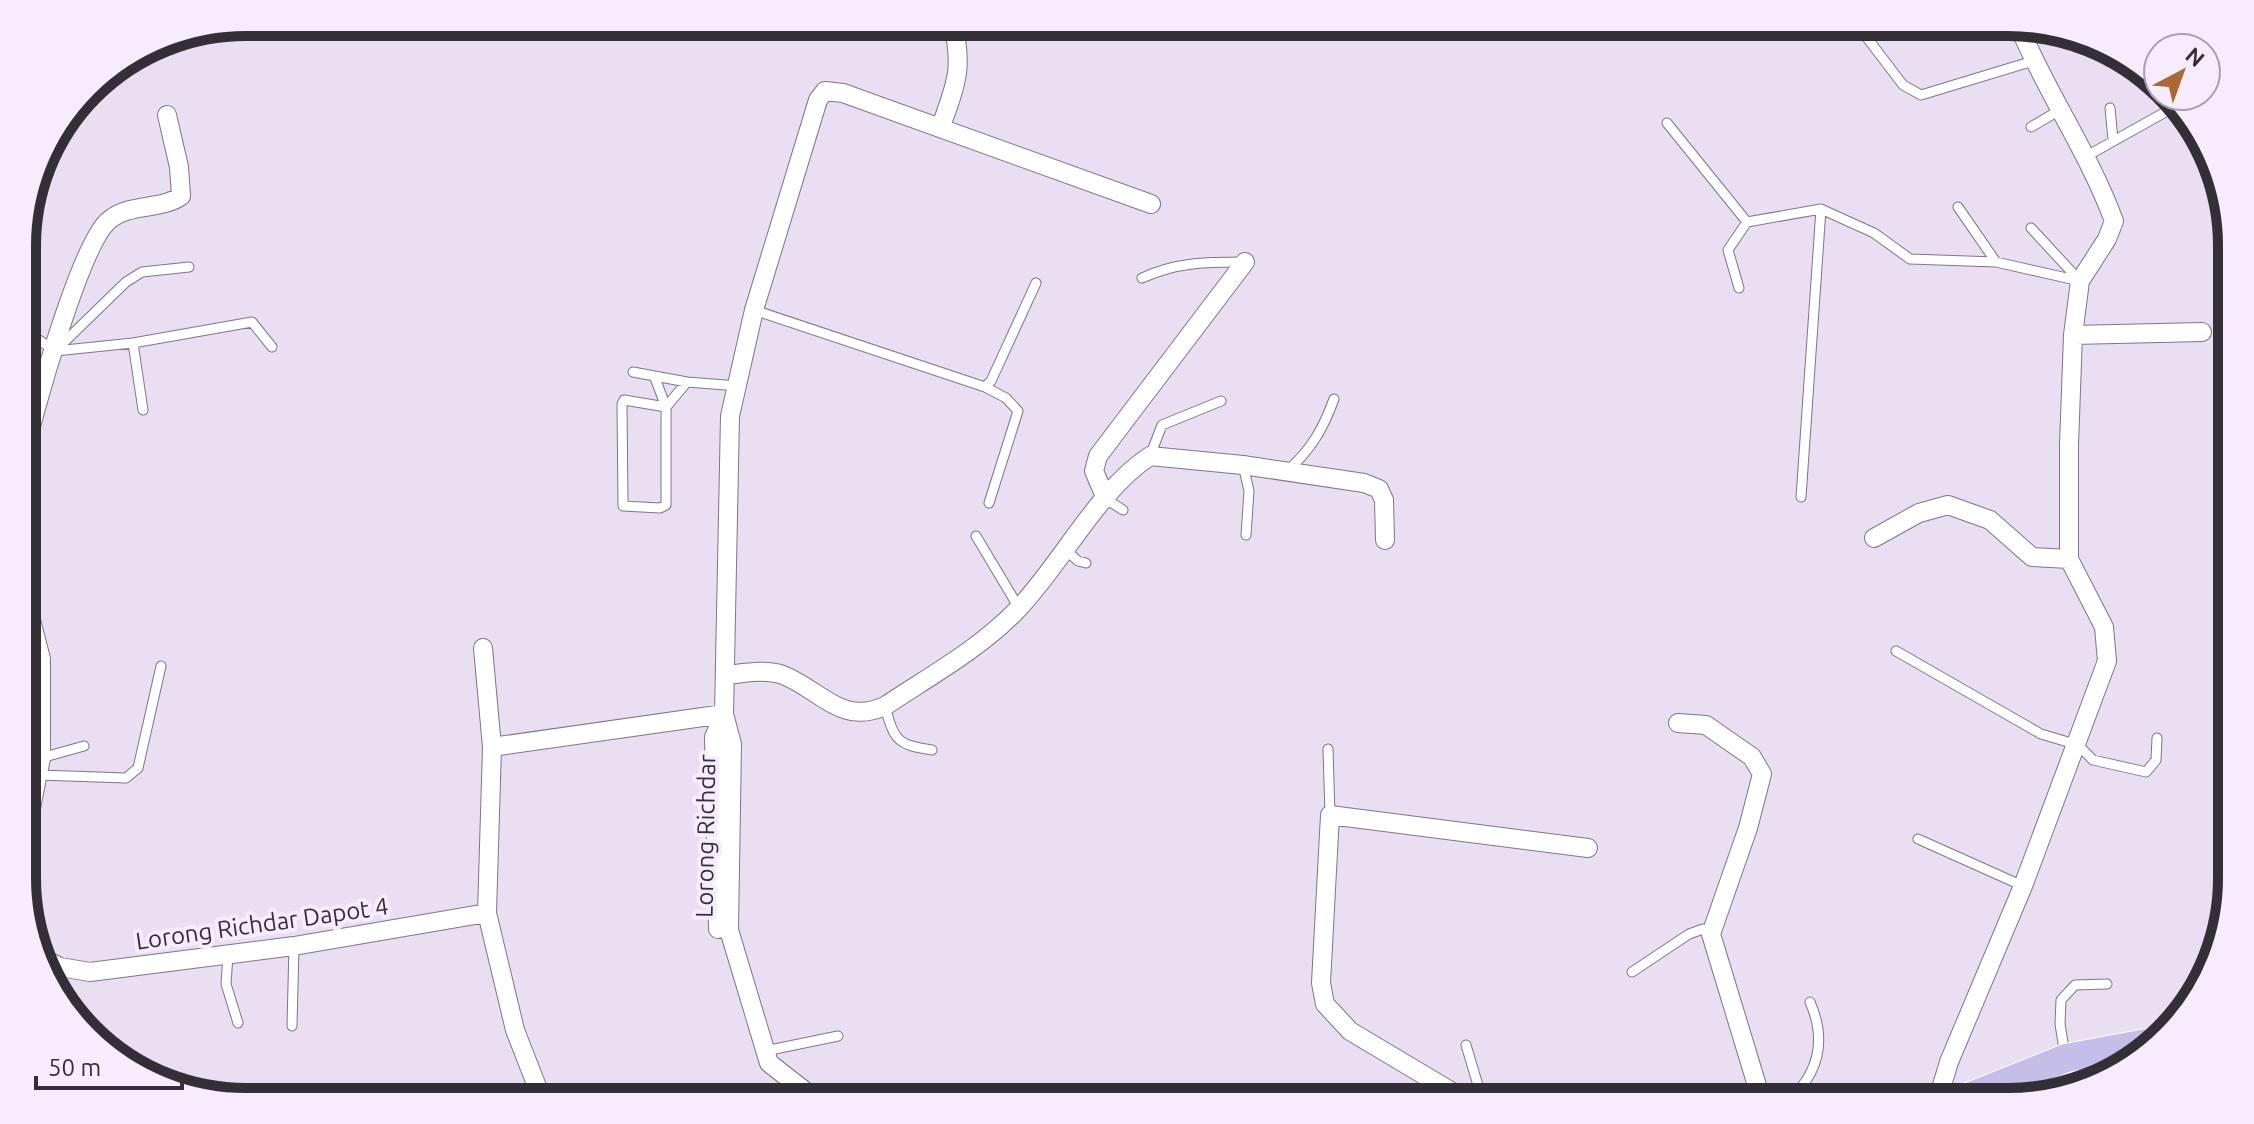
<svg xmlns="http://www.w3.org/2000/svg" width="2254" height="1124" font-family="Ubuntu,sans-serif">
<rect width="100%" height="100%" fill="#eadef2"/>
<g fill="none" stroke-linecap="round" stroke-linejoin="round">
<defs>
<path id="service" d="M1855 22 1903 85 1921 95 2033 61
M2110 108 2113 140
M1667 123 1747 222 1821 209 1874 233 1910 259 1996 262 2080 281 2031 228
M2031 127 2060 110
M2085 157 2176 106
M1958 207 1996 262
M1142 278C1177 262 1207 262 1245 262
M1739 288 1728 250 1747 222
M754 310 985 387 991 381 1036 283
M23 329 55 351 133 343 252 322 272 347
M133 343 143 410
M58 348 126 282 142 272 189 267
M633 372 687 382 738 386
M655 378 666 407
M985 387 1006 398 1018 411 989 503
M666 407 624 400 622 404 623 506 660 508 666 505V407L687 382
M1150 456 1162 425 1221 401
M1243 465 1249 491 1246 535
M1287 471C1311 450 1323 429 1334 399
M1801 497 1821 209
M1106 499 1123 510
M976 536 1019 608
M1067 551 1078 561 1086 563
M1896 651 2041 734 2078 745 2093 760 2146 772 2156 760 2157 738
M885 706C894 740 897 745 932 750
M1328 749 1330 815
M41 758 84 746
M39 775 126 778 138 768 161 666
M1918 839 2023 886
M228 955 226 984 238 1023
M1632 972 1689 934 1703 929
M292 1026 294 946
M1466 1045 1483 1102
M765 1051 838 1036
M2065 1055 2060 1024 2061 1000 2075 985 2107 984
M1787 1102C1819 1074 1827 1041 1810 1002"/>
<path id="minor" d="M941 126C956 85 964 66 952 22
M2073 335 2202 332
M23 460C32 416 79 250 107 222 128 202 160 211 181 196L179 167 167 115
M1106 499 1094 471 1098 456 1245 262
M1874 538 1919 513 1948 505 1990 520 2032 557 2069 559
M23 589 41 659V758L24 843
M483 648 492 747 487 913 515 1030 543 1102
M727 675C745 673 765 669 783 675 821 690 841 726 885 706 930 676 981 648 1018 609 1062 563 1097 491 1150 456L1243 465 1364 483 1379 489 1384 500 1385 540
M1678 723 1706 725 1752 757 1762 774 1748 828 1711 934 1762 1102
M492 747 724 714
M718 929 714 737 724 714
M46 960 60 967 90 972 294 946 487 913
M819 1102 769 1063 729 930 732 744 724 714 730 416 754 310 818 100 825 91 843 93 1151 204
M1469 1102 1350 1031 1325 1004 1321 983 1330 815 1588 848
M1937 1102 1949 1062 2023 886 2107 661 2104 627 2069 559V445L2073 335 2080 281 2107 239 2114 221C2089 153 2046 92 2018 24"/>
<path id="primary" d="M1956 1102 2066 1058 2152 1042"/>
</defs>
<use href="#service" stroke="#807587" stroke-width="11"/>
<use href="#minor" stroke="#807587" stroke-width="20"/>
<use href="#primary" stroke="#fff" stroke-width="30"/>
<use href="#service" stroke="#fff" stroke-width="9"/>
<use href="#minor" stroke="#fff" stroke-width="18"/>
<use href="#primary" stroke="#c5bee8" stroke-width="28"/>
</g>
<g text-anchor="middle" stroke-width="8" stroke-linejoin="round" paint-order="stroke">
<g font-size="24" fill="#342f37" stroke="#f6ecfd">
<text transform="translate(706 836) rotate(-89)" y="8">Lorong Richdar</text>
<text transform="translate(262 924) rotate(-8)" y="8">Lorong Richdar Dapot 4</text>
</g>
</g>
<path d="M0 0H2254V1124H0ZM246 36H2008A210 210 0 0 1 2218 246V878A210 210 0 0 1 2008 1088H246A210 210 0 0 1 36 878V246A210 210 0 0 1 246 36Z" fill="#f6ecfd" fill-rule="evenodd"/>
<path fill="none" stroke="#342f37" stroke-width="10" d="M246 36H2008A210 210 0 0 1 2218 246V878A210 210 0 0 1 2008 1088H246A210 210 0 0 1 36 878V246A210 210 0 0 1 246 36Z"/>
<g transform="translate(2182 72) rotate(41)"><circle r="38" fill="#f6ecfd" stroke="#a8a0ae" stroke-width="2"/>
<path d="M0-6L14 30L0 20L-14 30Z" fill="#aa6835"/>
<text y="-12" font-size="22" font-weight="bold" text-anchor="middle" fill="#342f37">N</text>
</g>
<path d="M36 1076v12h146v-12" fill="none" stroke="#342f37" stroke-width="4"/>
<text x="48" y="1076" font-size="24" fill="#342f37" stroke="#f6ecfd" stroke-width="6" paint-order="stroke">50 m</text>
</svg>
